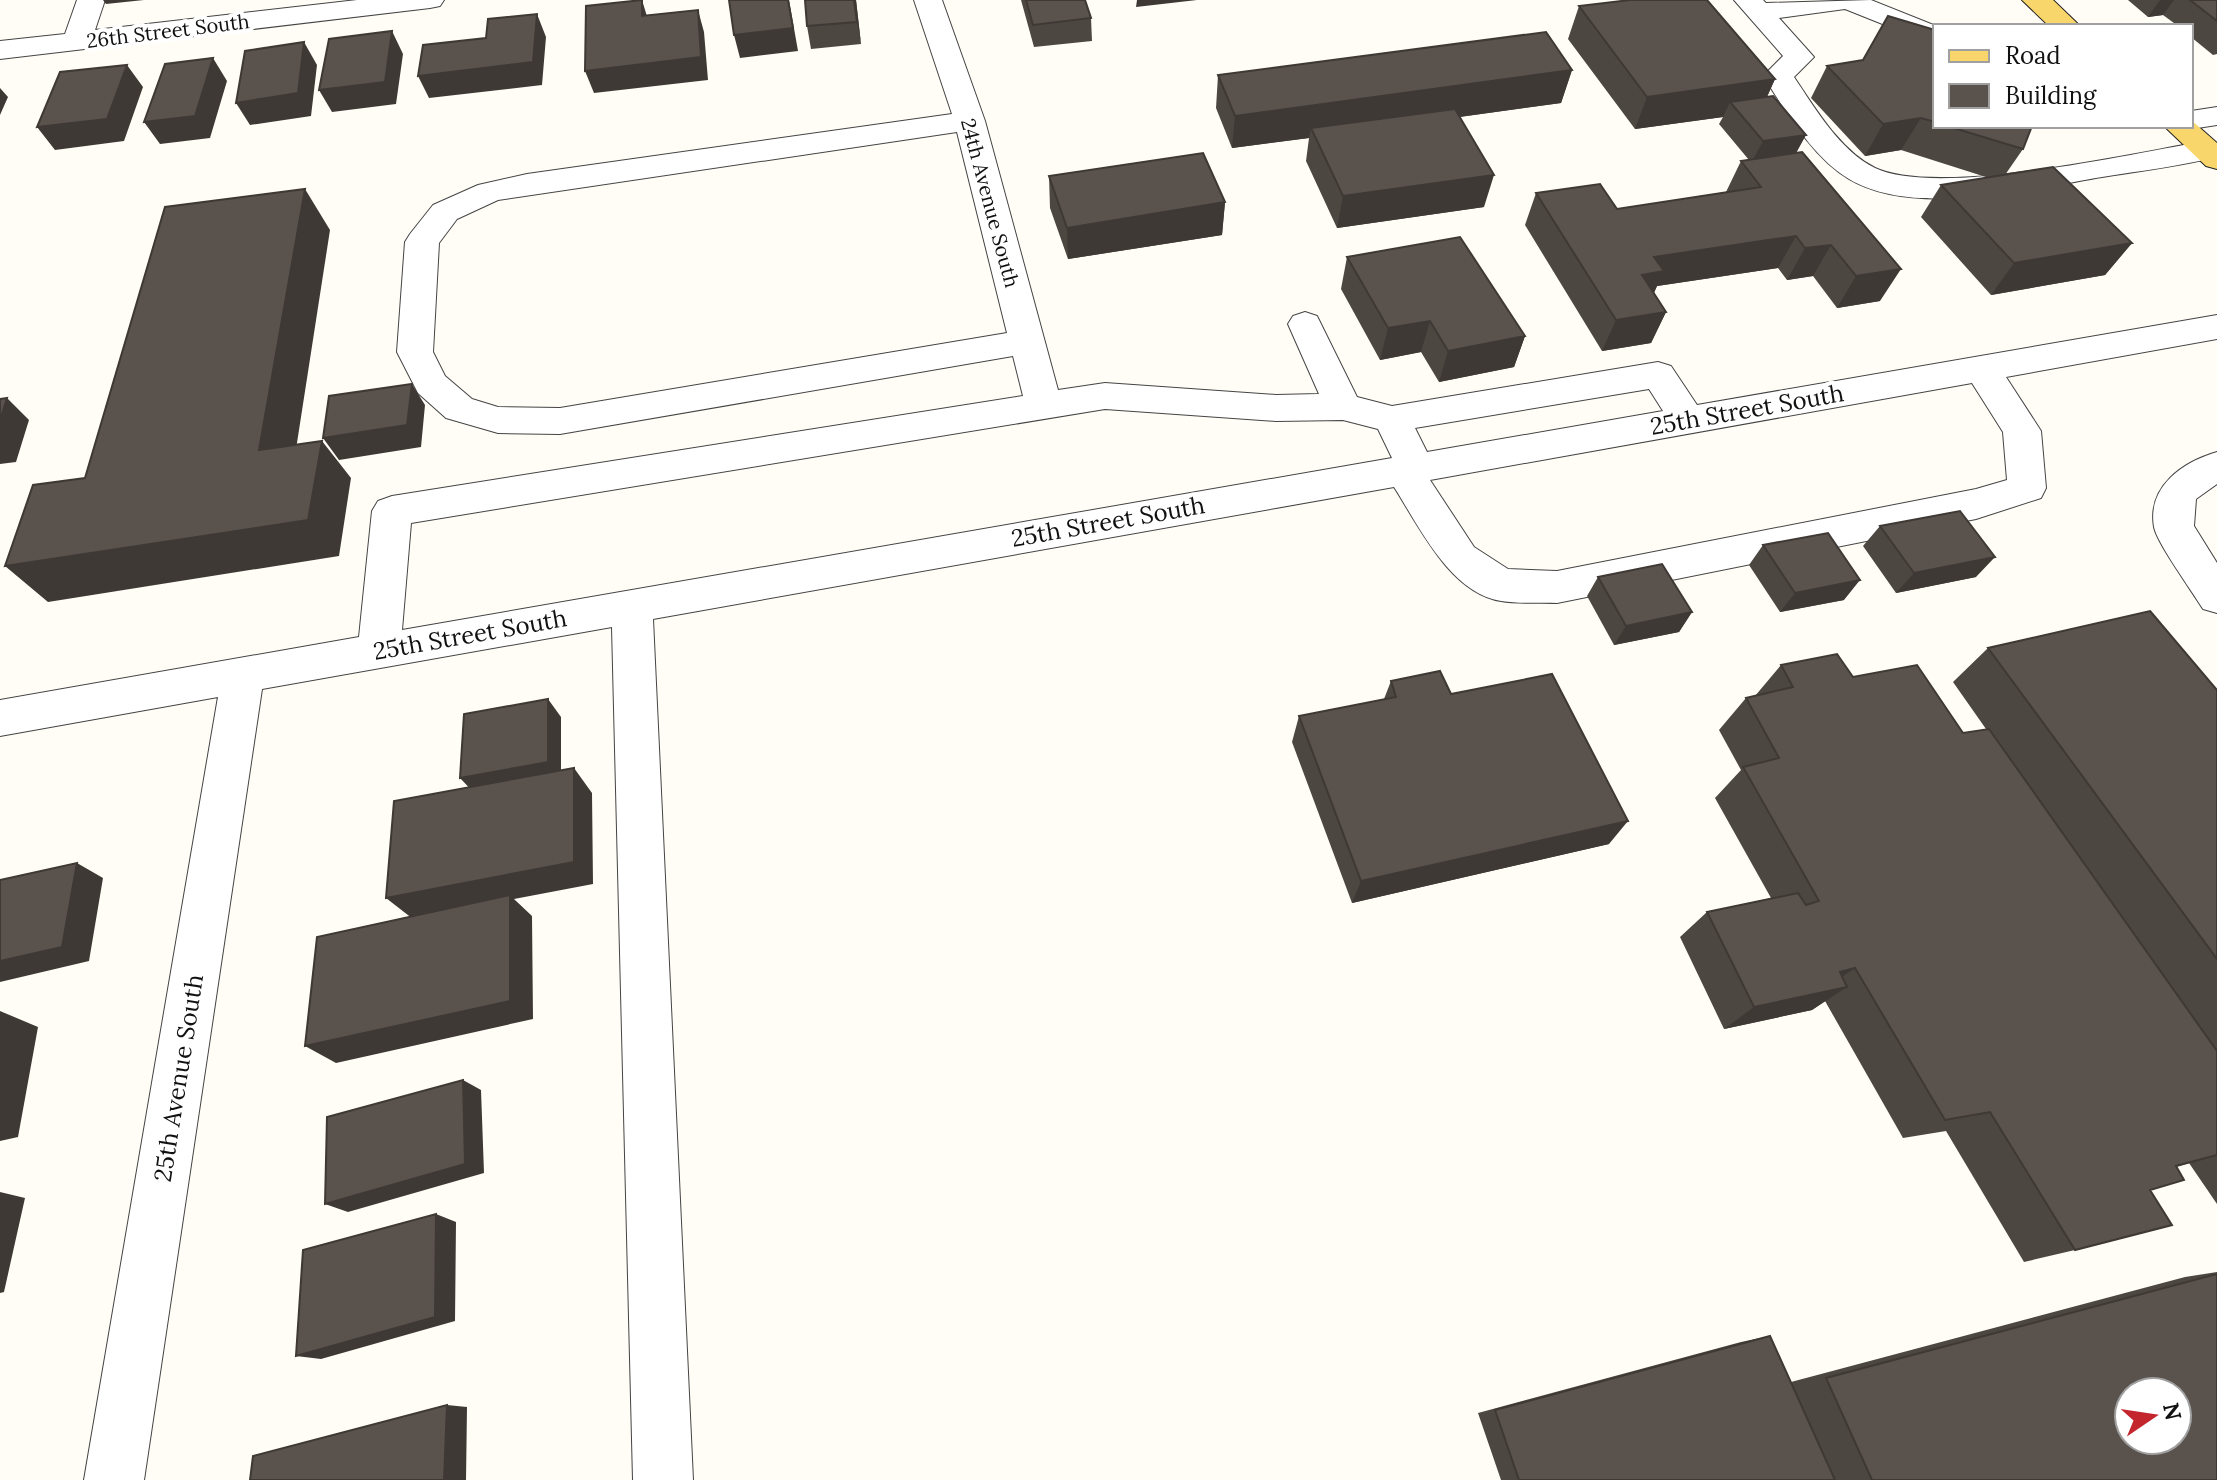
<svg xmlns="http://www.w3.org/2000/svg" width="2217" height="1480" font-family="Lora,serif">
<rect width="100%" height="100%" fill="#fffdf5"/>
<g fill="none" stroke-linecap="round" stroke-linejoin="round">
<defs>
<path id="minor" d="M77 0H105L95 30 357 0H444L440 6 430 8 0 59V41L65 34Z
M914 0H942L985 121 1058 390 1105 383 1276 395 1319 394 1288 324 1293 316 1305 312 1317 316 1357 397 1392 406 1658 362 1671 366 1697 405 2217 315V339L2006 377 2041 431 2046 488 2041 498 1976 519 1557 603C1539 602 1519 604 1501 601 1450 593 1419 526 1394 487L653 619 693 1480H633L612 627 262 689 144 1480H84L218 697 0 736V700L359 637 372 511 378 501 392 496 1023 396 1013 356 560 434 498 433 446 418 418 393 397 352 405 242 410 234 433 205 478 185 527 174 952 114ZM957 132 1007 333 560 408 498 407 472 399 445 376 433 352 439 243 457 219 498 200ZM1972 383 2003 432 2007 480 1976 489 1557 571 1508 569 1474 547 1430 480ZM1649 389 1663 411 1427 452 1415 428ZM1105 409 1276 421 1343 420 1378 429 1392 458 402 630 411 523Z
M1734 0H1763L1766 3 1871 0 1936 26 1935 45 1845 9 1779 18 1814 57 1794 77C1815 108 1840 151 1875 168 1939 198 2133 153 2207 141L2217 143V157C2180 166 2140 171 2102 177 2032 189 1914 218 1849 179 1812 157 1786 111 1763 76L1783 56Z
M2217 107V125L2191 129 2180 126H2191V111Z
M2217 452V484L2196 499 2194 526 2217 563V613L2203 609C2192 591 2157 543 2154 527 2147 486 2183 462 2217 452Z"/>
<path id="major" d="M2022 0H2053L2080 26H2049Z
M2191 120 2217 143V169L2206 166 2164 126H2191Z"/>
</defs>
<use href="#minor" stroke="#444" stroke-width="2"/>
<use href="#major" stroke="#222" stroke-width="2"/>
<use href="#minor" fill="#fff" fill-rule="evenodd"/>
<use href="#major" fill="#f9d66b" fill-rule="evenodd"/>
</g>
<path fill="#4d4742" d="M856 0 861 44 811 49 807 26Z
M1021 0H1085L1091 18 1092 41 1034 47Z
M2128 0H2217V54L2213 55 2191 37V26H2178L2163 15 2148 17Z
M1579 6 1775 79 1767 97 1796 153 1880 301 1837 308 1813 276 1787 280 1778 268 1657 286 1654 293 1666 312 1651 343 1602 351 1525 225 1536 193 1617 209 1726 192 1741 161 1749 160 1719 124 1723 117 1635 129 1568 39Z
M1935 30V126H2032L2023 149 2005 175 2132 243 2105 275 1991 295 1921 217 1941 185 1989 178 1901 150 1865 156 1811 98 1827 66 1863 60Z
M1572 70 1561 103 1459 117 1484 207 1337 228 1306 161 1309 138 1232 148 1216 108 1218 75Z
M1049 176 1225 202 1222 235 1068 259 1050 208Z
M1347 257 1525 336 1514 367 1439 382 1421 352 1380 360 1341 289Z
M1880 526 1976 577 1896 593 1863 546Z
M1763 545 1844 600 1780 612 1749 565Z
M1598 577 1692 612 1679 632 1614 645 1587 596Z
M1988 648 2217 690V1204L2189 1163 2176 1167 2150 1190 2075 1250 2024 1262 1946 1131 1903 1138 1825 1001 1812 1010 1724 1029 1680 937 1707 912 1771 898 1715 798 1741 770 1719 730 1746 698 1755 696 1781 665 1853 677 1963 733 1986 729 1953 682Z
M1391 681 1451 694 1609 844 1352 903 1292 742 1299 716 1384 699Z
M2217 1272V1480H1501L1478 1413 1741 1342 1770 1336 1791 1382 2185 1277Z"/>
<path fill="#3f3936" d="M103 0H144L106 4Z
M642 0 649 23 642 16Z
M789 0 798 51 740 58 734 35Z
M854 0H856L861 44 857 22Z
M1137 0H1197L1136 7Z
M2160 0H2174L2163 15 2148 17Z
M698 10 704 32 708 80 594 93 585 71Z
M537 14 546 37 542 85 429 98 418 76Z
M392 31 403 54 396 104 332 112 319 90Z
M304 42 317 65 311 116 250 125 236 103Z
M213 58 227 81 210 138 160 144 144 122Z
M127 65 143 87 124 141 55 150 37 127Z
M1572 70 1561 103 1315 137 1311 128 1309 138 1232 148 1235 116Z
M1775 79 1760 112 1730 102 1723 117 1635 129 1647 97Z
M0 88 8 97 0 115Z
M1921 118 1901 150 1865 156 1883 124Z
M1806 135 1794 157 1751 163 1763 141Z
M1494 175 1484 207 1337 228 1343 196Z
M305 189 330 230 290 488 259 450Z
M1225 202 1222 235 1068 259 1067 228Z
M1796 236 1778 268 1657 286 1649 303 1642 275 1654 257Z
M2132 243 2105 275 1991 295 2014 263Z
M1831 245 1813 276 1787 280 1805 248Z
M1901 269 1880 301 1837 308 1856 276Z
M1666 312 1651 343 1602 351 1616 320Z
M1430 321 1421 352 1380 360 1388 328Z
M1525 336 1514 367 1439 382 1448 351Z
M412 384 425 405 421 447 339 460 323 438Z
M7 398 29 420 16 462 0 464V421Z
M322 441 351 478 339 556 48 602 5 566Z
M1995 557 1976 577 1896 593 1914 573Z
M1860 580 1844 600 1780 612 1795 593Z
M1692 612 1679 632 1614 645 1626 626Z
M548 699 561 717V779L476 795 460 778Z
M574 768 592 793 593 884 514 899 532 916 533 1019 336 1063 305 1046 413 919 386 898Z
M1628 821 1609 844 1352 903 1361 881Z
M77 863 103 878 89 961 0 982V961Z
M1855 968 1820 992 1840 972Z
M1847 987 1812 1010 1724 1029 1754 1007Z
M0 1011 38 1027 18 1137 0 1141Z
M463 1080 481 1090 484 1173 348 1212 325 1204Z
M0 1192 25 1198 4 1292 0 1293Z
M436 1214 456 1222 455 1321 321 1359 296 1356Z
M447 1405 467 1407 466 1480H444Z"/>
<path fill="#5a524d" stroke="#3f3936" stroke-width="2" fill-rule="evenodd" d="M642 0V16L698 10 701 57 585 71 586 6Z
M729 0H788L793 28 734 35Z
M805 0H854L857 22 807 26Z
M1026 0H1085L1091 18 1033 25Z
M1630 0H1707L1775 79 1647 97 1579 6Z
M2190 0H2217V21Z
M537 14 533 62 418 76 423 45 486 38 488 19Z
M1888 16 1935 30V122L1921 118 1883 124 1827 66 1863 60Z
M392 31 385 82 319 90 329 39Z
M1546 32 1572 70 1235 116 1218 75Z
M304 42 298 93 236 103 245 51Z
M213 58 195 116 144 122 165 64Z
M127 65 107 119 37 127 60 72Z
M1773 96 1806 135 1763 141 1730 102Z
M1455 109 1494 175 1343 196 1311 128Z
M1947 126H2032L2023 149Z
M1802 152 1901 269 1856 276 1831 245 1805 248 1796 236 1654 257 1664 271 1642 275 1666 312 1616 320 1536 193 1600 184 1617 209 1761 187 1741 161Z
M1203 153 1225 202 1067 228 1049 176Z
M2053 167 2132 243 2014 263 1941 185Z
M305 189 259 450 322 441 308 520 5 566 33 485 85 478 165 207Z
M1460 237 1525 336 1448 351 1430 321 1388 328 1347 257Z
M412 384 407 425 323 438 329 396Z
M7 398 0 421V399Z
M1960 511 1995 557 1914 573 1880 526Z
M1828 533 1860 580 1795 593 1763 545Z
M1662 564 1692 612 1626 626 1598 577Z
M2150 611 2217 690V959L1988 648Z
M1837 654 1853 677 1917 665 1963 733 1989 729 2217 1051V1155L2176 1166 2184 1180 2150 1190 2172 1225 2075 1250 1990 1112 1945 1120 1855 968 1840 972 1847 987 1754 1007 1707 912 1798 893 1806 905 1819 901 1743 767 1779 758 1746 698 1793 687 1781 665Z
M1440 671 1451 694 1552 674 1628 821 1361 881 1299 716 1396 697 1391 681Z
M548 699V762L460 778 464 714Z
M574 768V862L386 898 394 801Z
M77 863 62 947 0 961V880Z
M510 895V1001L305 1046 317 937Z
M463 1080 465 1164 325 1204 327 1117Z
M436 1214 435 1317 296 1356 303 1250Z
M2217 1274V1480H1872L1826 1378ZM2129 1392H2177V1440H2129Z
M1770 1336 1835 1480H1519L1495 1410Z
M447 1405 444 1480H250L253 1456Z"/>
<g text-anchor="middle" stroke-width="8" stroke-linejoin="round" paint-order="stroke">
<g font-size="20" fill="#111" stroke="#fff">
<text transform="translate(168 31) rotate(-7)" y="7">26th Street South</text>
<text transform="translate(990 203) rotate(75)" y="7">24th Avenue South</text>
</g>
<g font-size="24" fill="#111" stroke="#fff">
<text transform="translate(1747 410) rotate(-10)" y="8">25th Street South</text>
<text transform="translate(1108 522) rotate(-10)" y="8">25th Street South</text>
<text transform="translate(470 635) rotate(-10)" y="8">25th Street South</text>
<text transform="translate(179 1078) rotate(-81)" y="8">25th Avenue South</text>
</g>
</g>
<rect x="1933" y="24" width="260" height="104" fill="#ffffff" stroke="#a0a0a0" stroke-width="2"/>
<rect x="1949" y="50" width="40" height="12" fill="#f9d66b" stroke="#a0a0a0" stroke-width="2"/>
<text x="2005" y="64" font-size="24" fill="#111111">Road</text>
<rect x="1949" y="84" width="40" height="24" fill="#5a524d" stroke="#a0a0a0" stroke-width="2"/>
<text x="2005" y="104" font-size="24" fill="#111111">Building</text>
<g transform="translate(2153 1416) rotate(77)"><circle r="38" fill="#ffffff" stroke="#a0a0a0" stroke-width="2"/>
<path d="M0-6L14 30L0 20L-14 30Z" fill="#c4262e"/>
<text y="-12" font-size="22" font-weight="bold" text-anchor="middle" fill="#111111">N</text>
</g>
</svg>
